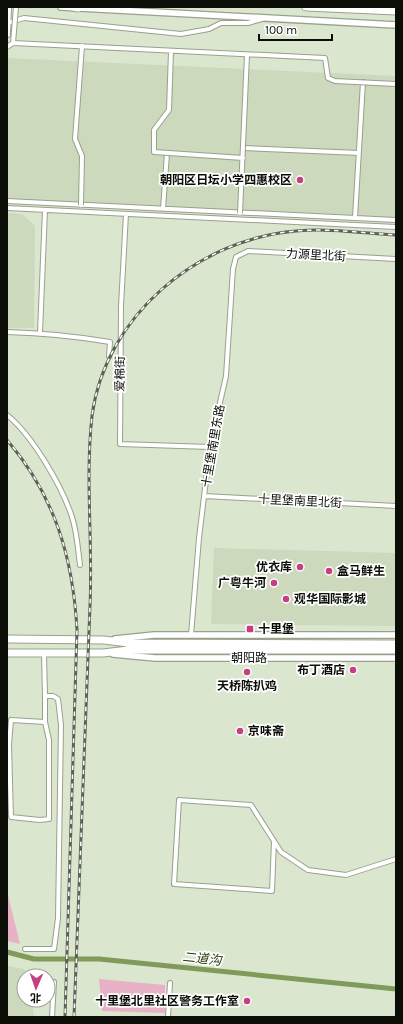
<svg xmlns="http://www.w3.org/2000/svg" width="403" height="1024" font-family="Karla,'Noto Sans SC',sans-serif">
<rect width="100%" height="100%" fill="#dbe6cf"/>
<path fill="#ccd9bc" d="M7 58 396 76V219L7 201Z
M7 213 22 214 35 226 34 328H7Z
M214 548 396 553V626L211 624Z
M7 966 24 969 27 973 28 976H24V1000H32L34 1017H7Z"/>
<path fill="#e7b1c6" d="M7 891 20 944 7 941Z
M99 979 165 985V1013L102 1011Z"/>
<g fill="none" stroke-linecap="round" stroke-linejoin="round">
<path stroke="#7f9a59" stroke-width="5" d="M7 952 34 959H99L396 989"/>
<defs>
<path id="street" d="M8 23 24 18 181 34 209 29 221 23H248L262 19
M8 35 9 7
M243 148 359 153
M7 201 396 220
M7 208 396 227
M163 209 167 153
M126 214 121 306 120 444 210 447
M355 218 363 82
M7 332C42 333 75 336 110 342L109 356
M40 333 45 210
M7 415C32 435 62 486 72 517 77 532 78 550 80 565
M204 496 396 506
M191 635 199 538 210 447 226 376 233 269 236 257 248 251 396 259
M45 722 49 740V819L40 820 11 817 9 745 11 720 45 722V696
M274 841 272 891 174 884 179 800 251 805 281 852 308 870 346 875 396 859
M25 949H54L58 918 61 725 58 699 53 696H45L44 653
M52 1017 54 982
M168 1017 170 983"/>
<path id="secondary" d="M61 7 396 25
M115 639 154 635H396
M113 654 155 658H396"/>
<path id="highway" d="M73 7 78 8
M306 7 396 11
M7 639 104 640 128 643 396 644
M7 653H103L128 650H396"/>
</defs>
<use href="#street" stroke="#98a18c" stroke-width="6"/>
<use href="#secondary" stroke="#98a18c" stroke-width="8"/>
<use href="#highway" stroke="#98a18c" stroke-width="9"/>
<use href="#street" stroke="#fff" stroke-width="4"/>
<use href="#secondary" stroke="#fff" stroke-width="5.5"/>
<use href="#highway" stroke="#fff" stroke-width="7"/>
<defs>
<path id="rail" d="M7 440C55 496 73 558 77 630L65 1017
M74 1017C80 880 84 743 90 606 93 543 85 479 92 416 105 316 198 239 296 231 329 228 363 233 396 235"/>
</defs>
<use href="#rail" stroke="#5c6255" stroke-width="3"/>
<use href="#rail" stroke="#fff" stroke-width="1.5" stroke-dasharray="4.5" stroke-linecap="butt"/>
<defs>
<path id="street-bridge" d="M13 43 325 58 328 78 335 81 396 84
M7 47 13 43 16 7
M171 51 169 110 154 130V152L243 158
M81 205 82 156 75 139 82 46
M240 213 247 55"/>
</defs>
<use href="#street-bridge" stroke="#98a18c" stroke-width="6" stroke-linecap="butt"/>
<use href="#street-bridge" stroke="#fff" stroke-width="4"/>
</g>
<g fill="#c53f81" stroke="#fff" stroke-width="1.5">
<circle cx="300" cy="180" r="4"/>
<circle cx="300" cy="567" r="4"/>
<circle cx="329" cy="571" r="4"/>
<circle cx="274" cy="583" r="4"/>
<circle cx="286" cy="599" r="4"/>
<rect x="246" y="625" width="8" height="8" rx="2"/>
<circle cx="353" cy="670" r="4"/>
<circle cx="247" cy="672" r="4"/>
<circle cx="240" cy="731" r="4"/>
<circle cx="247" cy="1001" r="4"/>
</g>
<g text-anchor="middle" stroke-width="3.5" stroke-linejoin="round" paint-order="stroke">
<g font-size="12" font-weight="bold" fill="#0b0e07" stroke="#fff" text-anchor="end">
<text x="292" y="184">朝阳区日坛小学四惠校区</text>
<text x="292" y="571">优衣库</text>
<text x="337" y="575" text-anchor="start">盒马鲜生</text>
<text x="266" y="587">广粤牛河</text>
<text x="294" y="603" text-anchor="start">观华国际影城</text>
<text x="258" y="633" text-anchor="start">十里堡</text>
<text x="345" y="674">布丁酒店</text>
<text x="247" y="690" text-anchor="middle">天桥陈扒鸡</text>
<text x="248" y="735" text-anchor="start">京味斋</text>
<text x="239" y="1005">十里堡北里社区警务工作室</text>
</g>
<g font-size="12" fill="#0b0e07" stroke="#fff">
<text transform="translate(316 255) rotate(3)" y="4">力源里北街</text>
<text transform="translate(120 374) rotate(-89)" y="4">爱棉街</text>
<text transform="translate(213 446) rotate(-80)" y="4">十里堡南里东路</text>
<text transform="translate(300 501) rotate(3)" y="4">十里堡南里北街</text>
<text x="249" y="662">朝阳路</text>
</g>
<g font-size="13" font-style="italic" fill="#283908" stroke="#fff">
<text transform="translate(202 958) rotate(6)" y="5">二道沟</text>
</g>
</g>
<rect width="403" height="1024" fill="none" stroke="#0b0e07" stroke-width="16"/>
<g transform="translate(36 988) rotate(182)"><circle r="19" fill="#ffffff" stroke="#9d9f9c"/>
<path d="M0-3L7 15L0 10L-7 15Z" fill="#c53f81"/>
<text y="-6" font-size="11" font-weight="bold" text-anchor="middle" fill="#0b0e07">北</text>
</g>
<path d="M259 34v6h73v-6" fill="none" stroke="#0b0e07" stroke-width="2"/>
<text x="265" y="34" font-size="12" fill="#0b0e07" stroke="#ffffff" stroke-width="3" paint-order="stroke">100 m</text>
</svg>
